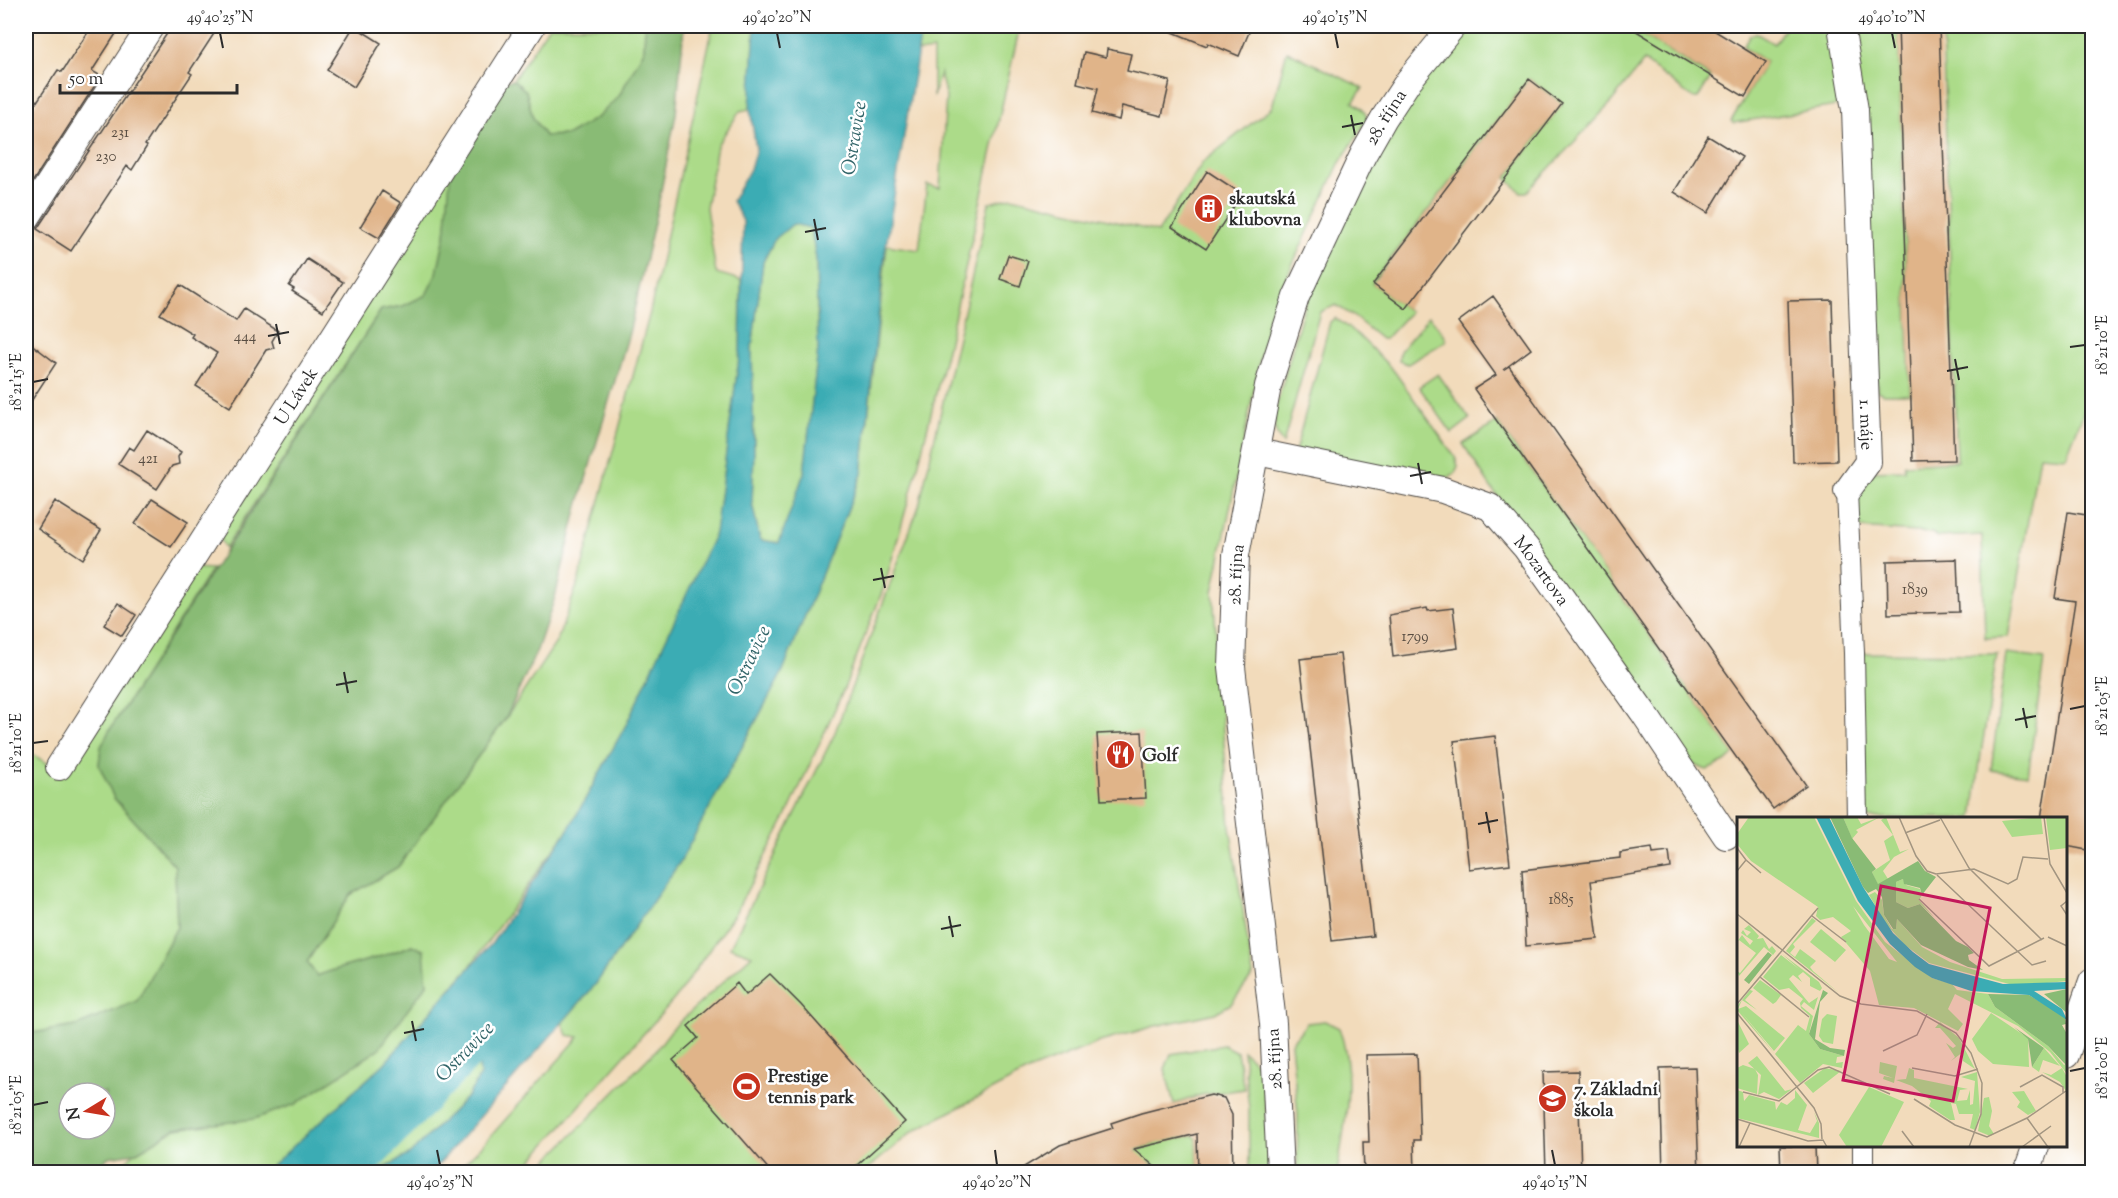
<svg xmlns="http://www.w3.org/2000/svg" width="2118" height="1198" font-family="'Sorts Mill Goudy',serif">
<rect width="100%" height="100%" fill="#fff"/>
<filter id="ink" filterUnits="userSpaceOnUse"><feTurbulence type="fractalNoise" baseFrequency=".0167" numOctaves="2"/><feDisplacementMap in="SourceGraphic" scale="12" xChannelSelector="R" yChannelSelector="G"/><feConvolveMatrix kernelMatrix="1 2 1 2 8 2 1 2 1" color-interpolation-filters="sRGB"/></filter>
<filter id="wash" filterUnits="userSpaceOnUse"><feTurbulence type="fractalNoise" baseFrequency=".008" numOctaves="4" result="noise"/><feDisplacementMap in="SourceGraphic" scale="24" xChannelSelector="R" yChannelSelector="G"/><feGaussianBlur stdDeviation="1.35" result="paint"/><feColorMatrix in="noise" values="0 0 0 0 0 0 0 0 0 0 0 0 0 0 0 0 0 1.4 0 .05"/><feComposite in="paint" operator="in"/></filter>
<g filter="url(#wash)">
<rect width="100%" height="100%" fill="#f2dbbb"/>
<path fill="#acdb89" stroke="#6c835a" stroke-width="1.5" d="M549 26H645L644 50 619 96 598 117 568 135 545 136 533 118 526 91 513 80Z
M713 26H755L750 109 740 111 717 145 706 208 716 273 741 280 740 351 715 534 627 723 571 825 469 968 384 1064 265 1172H113L135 1153 175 1129 203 1124 427 984 425 970 412 945C381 959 349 964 316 976L307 962 350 895 398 867 506 718 557 641 578 583 650 312Z
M920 26H1020L948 345 917 470 884 587 844 689 787 815 735 913 677 996 521 1172H455L481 1147 579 1037 567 1035 562 1022 595 985 680 862 782 673 862 474 887 245 919 250 927 185 940 188 946 97 940 73 933 97V50L918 52Z
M1466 26H1628L1711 77 1698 98H1693L1644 61 1608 106 1527 192H1521L1506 178 1562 104 1529 79 1372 283 1410 312 1385 339H1381L1353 316 1336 305 1320 312 1283 444 1276 433 1274 415 1303 310 1367 167 1402 110 1438 60Z
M1786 26H1829L1842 105 1733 123 1731 121 1766 62 1743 47 1750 35 1756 33 1774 44Z
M1859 26H1898L1910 394H1883L1877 391 1856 51 1859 39Z
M1942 26H2092V391L2066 457 2039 455 2008 637 1985 638 1982 535 1938 537 1932 533 1859 528 1857 493 1869 471 1904 470 1905 464 1957 461Z
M1287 51 1363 88 1353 102C1361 107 1366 111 1367 120L1339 164 1269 315 1213 592 1230 827 1253 975 1231 1004 1215 1013 1155 1026 1100 1042 1030 1070 912 1132 864 1172H536L656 1050 672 1029 752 955 730 947 834 735 919 506 989 203 1012 197 1158 232 1203 162 1272 107Z
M452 169 445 236 437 273 426 295 403 306 381 310 225 548 220 539 219 528Z
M793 224 811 228 816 259 818 349 804 473 780 543 760 540 752 503 754 451 752 348 763 262 775 239Z
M1429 316 1445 336 1446 341 1408 364 1399 361 1400 351Z
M1335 318 1358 335 1394 371 1455 457 1458 466 1454 475 1440 480 1295 452 1330 322Z
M1438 374 1470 419 1452 433 1419 387Z
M1497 422 1734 754 1725 762 1707 770 1696 766 1687 759 1490 486 1463 444Z
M192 568 212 569 109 731 101 747 99 765 114 798 175 866 177 927 137 1001 77 1026 26 1034V751L63 772Z
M1854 653 1997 654 1981 753 1973 818H1857Z
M2006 654 2044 659 2028 775 1991 770Z
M1325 1021 1339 1028C1356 1074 1345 1125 1337 1172H1297L1298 1114 1291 1043 1307 1023Z
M1223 1045 1237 1052 1244 1089 1201 1095 1174 1104 1165 1069 1171 1054Z
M1243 1051 1253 1060 1262 1072 1269 1147V1172H1249V1108Z
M473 1058 479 1062 480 1076 468 1096 410 1154 377 1172H351L393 1146 432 1075 449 1064Z
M1193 1135 1197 1139 1198 1172H1162L1150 1163 1133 1157 1121 1156 1157 1143Z"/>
<path fill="#89bb75" stroke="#5a7350" stroke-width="1.5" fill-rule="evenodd" d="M645 26H684L676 114 660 196 629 333 578 506 555 597 537 650 506 718 398 867 350 895 307 962 317 976C348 964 381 959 412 945L424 950 427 984 378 1050 296 1104 254 1119 175 1129 135 1153 108 1157 95 1172H26V1034L77 1026 137 1001 177 927 175 866 114 798 99 765 101 747 109 731 381 310 403 306 426 295 437 273 445 236 450 178 456 153 500 82 513 80 526 91 533 118 545 136 568 135 598 117 619 96 644 50ZM69 1093H105V1129H69Z"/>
<path fill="#3bacb4" stroke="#336c70" stroke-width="1.5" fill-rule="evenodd" d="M755 26H920L921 32 885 252 862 474 782 673 680 862 595 985 432 1172H377L410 1154 468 1096 480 1076 479 1062 473 1058 449 1064 432 1075 393 1146 351 1172H265L384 1064 492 943 571 825 627 723 715 533 740 351 743 221 732 201 750 169 756 149 750 109ZM793 224 811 228 816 259 818 349 804 473 779 543 760 540 752 503 754 451 752 348 763 262 775 239Z"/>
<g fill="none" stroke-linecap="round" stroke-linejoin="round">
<path stroke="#3bacb4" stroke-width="42" d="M347 1172 493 1021"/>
</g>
<g id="blocks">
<path fill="#e0b489" d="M92 26H121L92 71 101 76 26 192V118L58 70 62 72Z
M172 26H219L189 72 192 74 145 145 147 146 132 170 127 166 71 251 37 229Z
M354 26 381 43 354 87 327 70Z
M1158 26H1240L1250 30 1239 56 1208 43 1207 46Z
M1628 26H1707L1766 62 1745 97Z
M1898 26H1939L1954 460 1913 461Z
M1107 49 1131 54 1127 71 1170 81 1162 116 1122 106 1119 120 1092 113 1098 88 1077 83 1084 52 1106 57Z
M1529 79 1562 104 1406 309 1373 284Z
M1708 136 1742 157 1708 213 1674 192Z
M1207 171 1242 194 1206 249 1172 227Z
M382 191 401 203 379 238 360 227Z
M1008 255 1028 261 1020 286 1000 279Z
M307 259 343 282 323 311 292 291 294 289 289 286Z
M180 285 236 321 244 309 278 331 272 341 274 348 266 350 230 407 196 386 217 353 191 337 193 334 160 314Z
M1493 296 1531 349 1503 370 1509 366 1806 785 1773 809 1474 389 1496 375 1458 322Z
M1832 300 1837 461 1793 462 1788 301Z
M26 340 56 363 26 409Z
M147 430 181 452 178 457 179 464 172 466 157 489 118 464 129 447 134 450Z
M152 499 188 522 171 547 135 524Z
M55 501 101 530 83 559 38 529Z
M2068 512 2092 516V851L2066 846V819H2041L2075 601 2055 598Z
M1957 559 1959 612 1888 614 1887 561Z
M118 603 136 615 122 636 104 625Z
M1427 608 1428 611 1453 608 1458 648 1393 657 1389 615Z
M1340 654 1373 936 1332 941 1300 659Z
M1142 732 1146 798 1101 800 1097 734Z
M1495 736 1510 864 1469 869 1454 741Z
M1652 848 1653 854 1669 852 1671 868 1591 881 1598 939 1526 946 1522 870 1620 858V853Z
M770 974 801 1005 905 1122 848 1173H772L673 1060 698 1038 688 1026 737 983 746 995Z
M1417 1054 1420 1140H1414L1415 1173H1364L1363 1142H1369L1366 1055Z
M1695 1067 1699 1173H1663L1660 1068Z
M1578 1071 1581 1173H1546L1543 1072Z
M1211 1095 1224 1098 1232 1115 1233 1173H1198L1197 1134 1134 1149 1162 1173H1014L1060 1145 1113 1128 1111 1123 1141 1113Z
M1780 1146H1815L1816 1173H1781Z"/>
</g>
</g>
<g filter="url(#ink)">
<use href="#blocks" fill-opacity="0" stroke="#494541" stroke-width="1.5"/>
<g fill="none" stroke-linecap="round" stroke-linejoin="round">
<defs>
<path id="pedestrian" d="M1847 491 1854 653 1857 818
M1863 1146V1172"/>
<g id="minor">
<path id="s1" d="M1841 26 1855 110 1868 462 1847 491"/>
<path d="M26 219 151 26"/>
<path id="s2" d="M1257 452 1443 490 1490 507 1526 548 1643 712 1726 836"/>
<path id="s3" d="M59 767 532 26"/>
<path d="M2066 1055 2092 981"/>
<path id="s4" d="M1280 1172 1273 1023 1232 667 1236 555 1268 386 1296 297 1363 155 1384 118 1409 80 1453 26"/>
<path d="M2027 1172 2036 1146"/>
</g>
</defs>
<use href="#pedestrian" stroke="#494541" stroke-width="22"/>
<use href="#minor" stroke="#494541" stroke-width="28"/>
<use href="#pedestrian" stroke="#fff" stroke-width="20"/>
<use href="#minor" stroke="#fff" stroke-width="26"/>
</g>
</g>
<path fill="none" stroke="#2b2b2b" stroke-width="2" d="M220 33 223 48M777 33 780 48M1335 33 1338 48M1892 33 1895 48M1351 115 1355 135M1342 127 1363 123M814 219 818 240M805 232 826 228M276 324 280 344M268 336 289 332M2070 347 2085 345M1955 359 1959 380M1947 371 1968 367M33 382 48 379M1418 463 1422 484M1410 476 1431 472M881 568 885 588M873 580 894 576M344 672 348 693M336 685 357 681M2023 708 2027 728M2070 709 2085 706M2015 720 2036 716M33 743 48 741M1486 812 1490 833M1478 824 1498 820M949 916 953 937M941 929 961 925M412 1021 416 1041M404 1033 424 1029M2070 1071 2085 1068M33 1105 48 1102M437 1150 440 1165M995 1150 997 1165M1552 1150 1555 1165"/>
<defs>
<symbol id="building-disc" viewBox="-11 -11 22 22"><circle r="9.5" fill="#c8321e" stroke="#fff"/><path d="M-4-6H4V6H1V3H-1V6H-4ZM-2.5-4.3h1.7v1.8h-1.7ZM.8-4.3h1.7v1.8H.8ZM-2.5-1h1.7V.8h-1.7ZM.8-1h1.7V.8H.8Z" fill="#fff"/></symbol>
<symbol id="restaurant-disc" viewBox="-11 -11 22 22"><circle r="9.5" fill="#c8321e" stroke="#fff"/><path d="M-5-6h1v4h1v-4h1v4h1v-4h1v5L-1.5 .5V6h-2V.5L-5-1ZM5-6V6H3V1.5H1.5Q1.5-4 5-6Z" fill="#fff"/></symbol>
<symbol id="stadium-disc" viewBox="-11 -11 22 22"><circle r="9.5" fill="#c8321e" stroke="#fff"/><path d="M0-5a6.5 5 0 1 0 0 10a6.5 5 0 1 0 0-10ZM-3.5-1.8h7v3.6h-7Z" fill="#fff"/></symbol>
<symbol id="school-disc" viewBox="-11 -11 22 22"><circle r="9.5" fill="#c8321e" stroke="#fff"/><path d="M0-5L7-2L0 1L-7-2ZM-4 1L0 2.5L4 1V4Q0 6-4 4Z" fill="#fff"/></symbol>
</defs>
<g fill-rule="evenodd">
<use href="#building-disc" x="1192" y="192" width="33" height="33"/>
<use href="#restaurant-disc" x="1104" y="738" width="33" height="33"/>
<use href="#stadium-disc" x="730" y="1070" width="33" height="33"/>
<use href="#school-disc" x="1536" y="1082" width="33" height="33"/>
</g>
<g text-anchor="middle" stroke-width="5" stroke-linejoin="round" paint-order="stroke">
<g font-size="15" fill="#584d42">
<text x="120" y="137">231</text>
<text x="106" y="161">230</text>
<text x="245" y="341">444</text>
<text x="148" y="463">421</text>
<text x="1915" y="594">1839</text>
<text x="1415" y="641">1799</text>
<text x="1561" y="904">1885</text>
</g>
<g font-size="18" fill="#2b2b2b" stroke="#fff">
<text dy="6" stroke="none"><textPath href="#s4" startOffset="1086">28. října</textPath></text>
<text dy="6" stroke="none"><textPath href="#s3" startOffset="440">U Lávek</textPath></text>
<text dy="6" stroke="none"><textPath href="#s1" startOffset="400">1. máje</textPath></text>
<text dy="6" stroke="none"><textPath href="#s2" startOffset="322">Mozartova</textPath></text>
<text dy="6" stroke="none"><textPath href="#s4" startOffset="600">28. října</textPath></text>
<text transform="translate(1274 1059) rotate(-93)" y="6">28. října</text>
</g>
<g font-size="18" font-weight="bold" fill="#2b2b2b" stroke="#fff" text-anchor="start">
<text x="1229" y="204">skautská<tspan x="1229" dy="21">klubovna</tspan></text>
<text x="1142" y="761">Golf</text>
<text x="768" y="1082">Prestige<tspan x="768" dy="21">tennis park</tspan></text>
<text x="1574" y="1095">7. Základní<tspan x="1574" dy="21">škola</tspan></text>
</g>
<g font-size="20" font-style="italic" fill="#326569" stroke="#fff">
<text transform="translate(853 138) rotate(-81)" y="7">Ostravice</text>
<text transform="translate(748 660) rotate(-64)" y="7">Ostravice</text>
<text transform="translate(464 1051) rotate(-46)" y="7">Ostravice</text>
</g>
</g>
<g transform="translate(1737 817)">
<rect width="330" height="330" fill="#f2dbbb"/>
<path d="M12 0H77L119 84 148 125 195 161 215 167 220 173 251 177 258 190 311 229 327 248 330 246V257L313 235 281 209 218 177 211 192 226 207 221 214 177 191 142 188 133 154 104 120 114 114 96 100 83 103 79 99 81 90 14 44 0 27V17ZM68 6 116 89 160 145 152 142 127 108ZM106 0H120L124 7 143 0 119 13 121 15 115 22ZM149 0 163 35 172 32 157 40 146 54 151 62 141 68 135 55 153 43 147 24 156 18 144 3ZM304 0 306 17 275 20 265 4ZM309 0H330V31L313 33ZM166 62 169 68 183 72 185 78 182 83 197 100 183 87 171 91 159 85V65ZM138 75 145 83 147 98 155 112H159L160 102 185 130 213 145 265 162 330 161V164L280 169 192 146 168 128 149 107 132 78ZM75 101 79 104 56 127 58 130 53 136 58 140 63 132 79 144 73 150 76 154 102 176 49 134ZM12 108 22 119 20 122 26 121 32 132 35 129 39 134 36 138 27 130 2 159 0 154 3 156 19 136 2 123 0 125 5 118 13 128 16 124 4 116 6 113 10 119 14 115 7 112ZM84 112 109 133 98 145 73 125ZM45 137 82 165 85 171 83 174 73 169V161L66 155 61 159 65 165 56 158 52 162 72 186 81 180 77 193 67 185 64 189 76 199 72 217 83 232 107 239 100 240 99 246 106 245 105 251 86 247 63 266 0 193 1 188 13 173 16 174 8 183 20 193 5 183 1 192 9 189 48 221 37 234 4 195 38 237 61 208 69 214 73 199 64 191 63 186 66 182 52 171 42 173 26 160 44 138 62 152ZM23 163 44 178 39 185 36 187 16 171ZM254 196 291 221 292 250 256 247 241 234 235 222ZM90 197 100 199 96 227 86 225 82 219 85 202ZM0 203 12 227 2 236 0 228ZM203 205 222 221 238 252 226 244V235L214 244 218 240 209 226 216 231 219 229 203 211H198ZM307 231 323 249 306 243 302 255 295 250ZM20 239 48 274 55 272 42 282 27 275 21 278 24 258 11 246ZM143 245 160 249 157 266 146 262 147 259 156 261 142 256ZM6 248 18 252 21 258 20 277 0 271V251ZM88 251 104 254 76 276 67 266ZM172 251 177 253V261L231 272 223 273 220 284 230 283 233 273V288L236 287 238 264 224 260 240 255 243 295 238 313 233 311 236 297H222L219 287 214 286 218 303H213L192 289 194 284 175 269 159 263 169 262ZM325 251 330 260 329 274 323 265 305 255 314 258ZM132 270 167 285 144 330H110L102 318ZM0 273 6 275 7 284 12 278 38 285 39 293 44 285 50 288 58 281V273L70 288 61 313 73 316 80 304 77 295 82 306V321L0 301ZM287 274 299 294 291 298 280 290 283 285 275 275ZM252 280 255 294 252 309 257 317 253 319 241 314 247 281Z" fill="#acdb89" fill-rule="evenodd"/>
<path d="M93 0H106L115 21 139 52 135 55 141 67 181 44 188 54 199 60 185 78 183 71 167 67 166 62 159 65V85L171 91 183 87 219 124 231 130 237 136 231 138 232 143 246 153 231 150 184 128 160 102 159 112H156L147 98 145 80 139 72 131 76 126 70ZM31 135 35 138 12 167 7 163ZM330 172V196L307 177ZM86 173 91 176 83 185 78 222 93 231 108 233 107 239 83 232 72 217ZM251 177 292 178 328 200 329 207 325 208 330 217 329 248 311 229 258 190ZM277 210 307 231 295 250 291 222Z" fill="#89bb75"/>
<path d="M79 0H92L126 70 156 116 176 135 192 147 266 167 330 165V172L297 174 325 192 330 203 292 178 234 174 195 161 178 150 153 127 121 84Z" fill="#3bacb4"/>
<path fill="none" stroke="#a29581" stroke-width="1.5" d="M162 0 179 39 190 54 199 57 237 52 271 67 280 62 286 40 311 42M203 0 232 51 305 123M307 0 313 47 330 76M168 16 203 3M0 31 9 43 0 54M9 43 24 56M200 58 295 148 309 144M182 82 252 149 307 121M330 84 324 89 330 98M0 97 103 179 124 187 180 194 219 216 234 236 245 266 244 297 232 330M75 99 109 125M311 120 330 129M23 160 72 200M0 187 81 91M0 196 77 291 84 307 85 322M146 234 180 218 190 197M175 251 218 259 241 252M283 270 305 258 326 270V276M6 275 42 284 81 253 92 250 153 277M177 282 218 308 250 320 290 301 329 274M290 301 311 330M0 302 71 324 86 323 90 330M165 314 177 330M2 330 13 306M285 330 314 309"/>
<path fill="#c2185b" fill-opacity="0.15" stroke="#c2185b" stroke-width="3" d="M144 69 253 91 216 284 106 263Z"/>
<rect width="330" height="330" fill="none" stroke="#2b2b2b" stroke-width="3"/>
</g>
<rect width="2118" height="1198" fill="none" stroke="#fff" stroke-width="66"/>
<g transform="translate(87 1111) rotate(259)"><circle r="28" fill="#ffffff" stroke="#aaaaaa" stroke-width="1.5"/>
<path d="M0-4.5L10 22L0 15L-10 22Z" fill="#c8321e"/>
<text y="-9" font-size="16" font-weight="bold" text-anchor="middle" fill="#2b2b2b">N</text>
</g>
<path d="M60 84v9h177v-9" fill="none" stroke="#2b2b2b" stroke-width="3"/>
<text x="69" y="84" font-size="18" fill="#2b2b2b" stroke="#ffffff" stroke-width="4.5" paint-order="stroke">50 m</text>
<rect x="33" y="33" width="2052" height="1132" fill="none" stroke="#2b2b2b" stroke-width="2"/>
<g font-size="15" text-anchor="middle" fill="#2b2b2b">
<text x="220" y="22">49°40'25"N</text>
<text x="777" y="22">49°40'20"N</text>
<text x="1335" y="22">49°40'15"N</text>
<text x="1892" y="22">49°40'10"N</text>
<text transform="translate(2102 345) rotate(-90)" y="5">18°21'10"E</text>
<text transform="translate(16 382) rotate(-90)" y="5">18°21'15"E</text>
<text transform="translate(2102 706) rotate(-90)" y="5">18°21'05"E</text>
<text transform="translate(16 743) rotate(-90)" y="5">18°21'10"E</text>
<text transform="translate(2102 1068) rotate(-90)" y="5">18°21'00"E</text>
<text transform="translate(16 1105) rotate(-90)" y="5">18°21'05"E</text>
<text x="440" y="1187">49°40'25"N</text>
<text x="997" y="1187">49°40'20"N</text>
<text x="1555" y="1187">49°40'15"N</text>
</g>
</svg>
